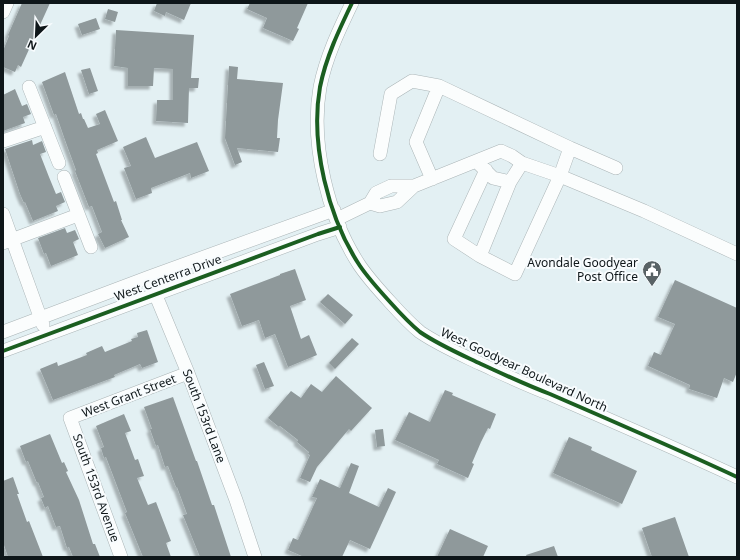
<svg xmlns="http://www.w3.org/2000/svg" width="740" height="560" font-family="'Noto Sans',sans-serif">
<defs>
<filter id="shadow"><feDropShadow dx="-3.5" dy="3.5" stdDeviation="1" flood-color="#0004"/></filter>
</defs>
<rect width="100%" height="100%" fill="#e3f0f3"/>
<path fill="#8f999b" filter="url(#shadow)" d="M22 3H50L21 67 18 65 15 72 3 67V51L9 36 8 35Z
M157 3H191L184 20 166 12 165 16 154 11Z
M250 3H308L297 28 299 29 293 41 263 28 267 18 247 9Z
M108 9 118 12 115 22 105 19Z
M96 18 100 29 82 35 78 24Z
M116 30 194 35 191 78H199L198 88H189L188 123 156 121 157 100H173V69L154 68 153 86H128V68L114 66Z
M229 66 238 67 237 79 283 83 278 120 277 138H280L278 152 237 148 242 162 235 165 225 138Z
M90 68 98 91 89 94 81 70Z
M65 72 79 114 81 113 83 119H84L88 128 100 124 96 114 105 110 118 141 97 150 98 153 96 154 114 202 116 201 122 220H121L129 237 105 248 98 234 102 232 92 206 89 207 75 171 76 170 65 140 56 114 54 115 42 82Z
M15 89 22 106 27 104 31 114 23 117 25 123 3 131V95Z
M146 137 155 158 197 142 209 171 191 178 190 173 151 188 152 193 136 199 124 168 131 166 123 147Z
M32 140 33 145 42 141 46 152 40 154 49 177 56 194 61 192 65 202 56 206 58 211 33 221 25 202 24 203 20 194 5 149Z
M65 228 67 233 75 230 79 239 73 242 78 255 51 266 46 253 44 254 38 238Z
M295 269 306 300 290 306 301 339 309 335 317 355 288 367 275 334 265 338 259 320 242 326 230 294 280 275V274Z
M675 280 737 308V372L733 382 724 378 717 398 689 389 690 385 648 366 654 352 661 355 675 324 658 317Z
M328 294 353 315 345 324 320 302Z
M147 330 158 362 142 368 140 364 114 375 115 377 53 400 40 369 57 362 58 366 87 355 86 353 102 346 105 352 132 341 131 339 138 337 137 333Z
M352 338 359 344 335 369 329 363Z
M264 362 274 386 265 389 256 365Z
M336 376 372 408 351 431 349 429 317 467 310 482 300 478 310 455 308 454 309 452 297 442 298 440 280 426 279 427 268 418 291 391 301 398 311 384 322 392Z
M445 390 453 393 452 395 496 414 490 429 488 428 481 442 472 463 474 464 468 478 437 464 439 460 395 440 409 412 430 422Z
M173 397 196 461H197L212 505H214L231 557H200L183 515 187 514 177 487H176L168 466 165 467 158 445 156 446 150 429H152L144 407Z
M124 414 131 431 125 433 135 460 138 459 144 476 137 478 148 505 156 502 171 541 166 543 171 557H143L132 530 125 513 127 512 106 457 104 458 101 448 104 447 96 426Z
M383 429 385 446 377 447 375 430Z
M50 434 62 463 64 462 68 471 66 472 79 500 93 544H95L100 557H73L69 547 67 548 60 526 56 527 48 506 45 508 41 498 44 497 38 482 37 483 28 461 26 462 20 446Z
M569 437 592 447 591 450 637 471 622 504 553 473Z
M351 463 359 466 349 493 379 507 388 488 396 492 370 549 350 540 342 557H304L288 550 293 538 298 540 317 498 312 497 320 479 340 488Z
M13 477 19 494H17L27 522 29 521 43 557H8L3 542V481Z
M675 517 689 557H652L642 528Z
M450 529 488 546 483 557H437Z
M554 546 558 557H527L526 555Z"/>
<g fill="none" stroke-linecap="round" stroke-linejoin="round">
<defs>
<path id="minor" d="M352 3C339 30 326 57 320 87 310 144 328 218 360 266 369 279 379 290 390 302 399 312 409 323 420 332 439 345 460 354 481 364 503 374 526 385 550 394 612 421 675 448 737 477
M3 12 7 3
M439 86 570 148 560 176 522 163
M29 87 59 163
M3 141 45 127
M570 148 616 168
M380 154 391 94 412 81 439 86 416 142 432 179
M64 177 91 247
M510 182 480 256 515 274 560 176 644 211 737 254
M370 203 380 206 397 202 414 186 501 151 512 156 522 163 510 182 493 178 477 162
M3 214 43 325
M337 219 370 203 376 193 391 186H414
M3 243 78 215
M480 256 454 239 486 170
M152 286 188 373 236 500 255 557
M3 332 149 277 334 210
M3 351 318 234 340 227
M121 557 70 418 188 373"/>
</defs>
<use href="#minor" stroke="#abb5b7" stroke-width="14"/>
<use href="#minor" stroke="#fbfdfd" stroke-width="13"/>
<defs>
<path id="cycleway" d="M352 3C339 30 326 57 320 87 310 144 328 218 360 266 369 279 379 290 390 302 399 312 409 323 420 332 439 345 460 354 481 364 503 374 526 385 550 394 612 421 675 448 737 477
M3 351 318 234 340 227"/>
</defs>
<use href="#cycleway" stroke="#f8fcfe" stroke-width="6"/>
<use href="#cycleway" stroke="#1b5e20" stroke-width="4"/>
</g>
<defs>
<symbol id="civic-pin" viewBox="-11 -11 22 30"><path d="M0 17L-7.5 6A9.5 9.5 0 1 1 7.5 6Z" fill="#596265" stroke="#f8fcfe"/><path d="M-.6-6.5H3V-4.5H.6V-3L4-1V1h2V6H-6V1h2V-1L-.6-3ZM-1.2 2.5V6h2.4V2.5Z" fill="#fff"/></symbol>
</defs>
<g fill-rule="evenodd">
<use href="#civic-pin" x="641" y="259" width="22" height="30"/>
</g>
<g text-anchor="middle" stroke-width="4" stroke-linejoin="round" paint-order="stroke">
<g font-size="12" fill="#0e1619" stroke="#f8fcfe" text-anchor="end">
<text x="638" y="267">Avondale Goodyear<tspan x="638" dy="14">Post Office</tspan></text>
</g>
<g font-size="12" fill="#0e1619" stroke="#f8fcfe">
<text transform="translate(168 278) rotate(-20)" y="4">West Centerra Drive</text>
<text transform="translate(524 370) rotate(25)" y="4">West Goodyear Boulevard North</text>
<text transform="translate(129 396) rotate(-21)" y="4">West Grant Street</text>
<text transform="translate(204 416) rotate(69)" y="4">South 153rd Lane</text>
<text transform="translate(96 488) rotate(70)" y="4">South 153rd Avenue</text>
</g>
</g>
<rect width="740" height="560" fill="none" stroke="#0e1619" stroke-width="8"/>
<g transform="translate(36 36) rotate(204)" stroke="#f8fcfe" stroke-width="3" paint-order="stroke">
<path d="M0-3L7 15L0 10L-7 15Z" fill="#0e1619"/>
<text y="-6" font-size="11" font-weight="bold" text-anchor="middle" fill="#0e1619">N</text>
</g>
</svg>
